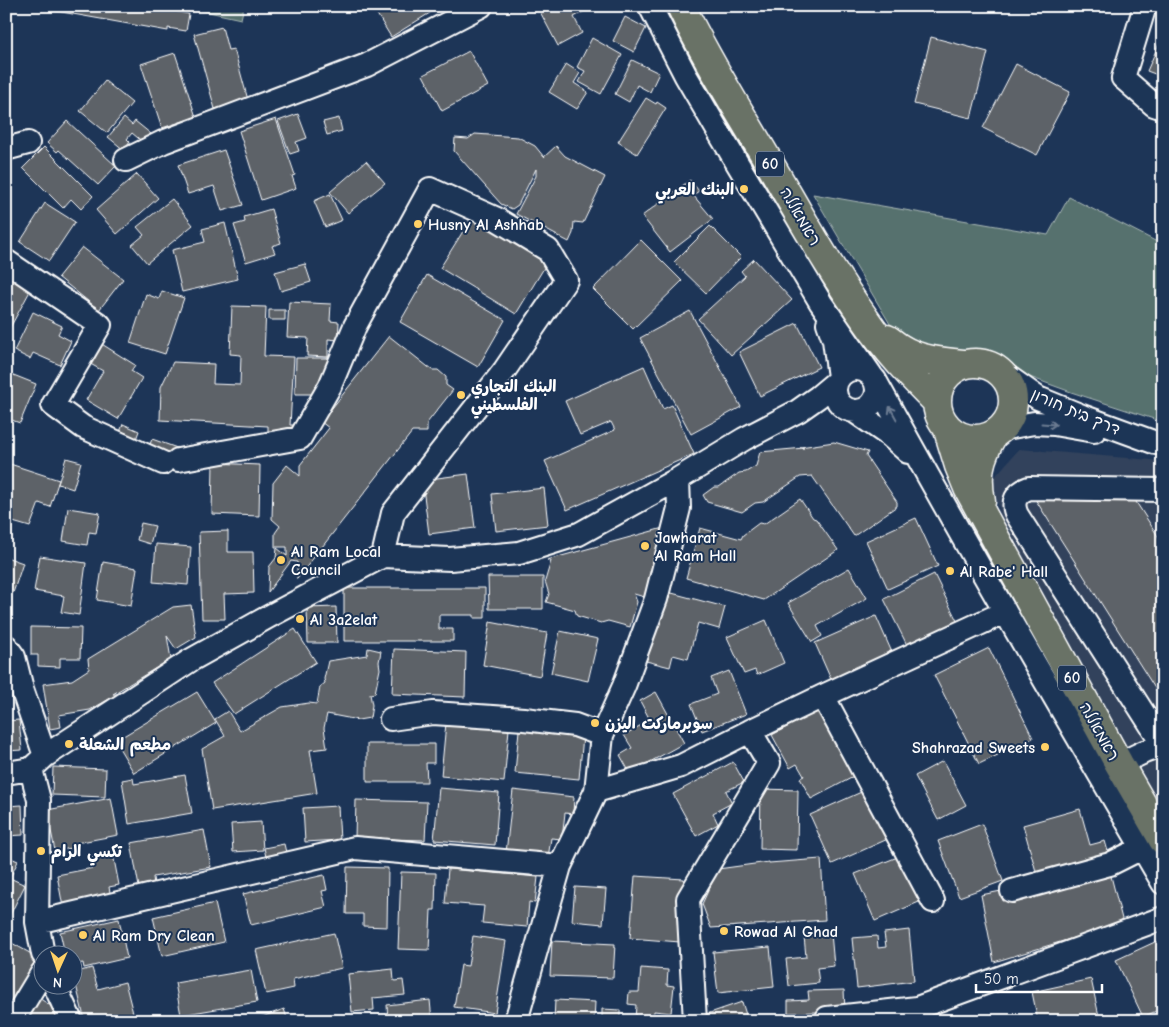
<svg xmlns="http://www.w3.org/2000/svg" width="1169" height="1027" font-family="'Comic Neue','Playpen Sans Arabic','Playpen Sans Hebrew',sans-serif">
<rect width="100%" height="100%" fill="#1d3557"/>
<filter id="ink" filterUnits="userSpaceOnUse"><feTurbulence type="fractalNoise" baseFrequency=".02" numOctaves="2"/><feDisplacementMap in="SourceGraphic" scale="10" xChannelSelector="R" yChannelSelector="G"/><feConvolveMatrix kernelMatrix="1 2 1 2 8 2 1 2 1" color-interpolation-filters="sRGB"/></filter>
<g filter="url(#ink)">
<path fill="#30425c" d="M1019 449 1163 461V822L1008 545 992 480Z"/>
<path fill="#56716e" stroke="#aab8b6" d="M181 6H244L241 19Z
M813 194 1048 235 1069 197 1163 245V422L1071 392 1016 372 981 352 922 344 890 324Z"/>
<path fill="#5d6268" stroke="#fff" d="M28 6H146L189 14 186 31 168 28V31Z
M372 6H430L433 11 391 37Z
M537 6H594L574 17 582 33 558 46Z
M625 17 646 28 634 52 613 41Z
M222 27 228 50 234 49 248 100 215 109 194 34Z
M931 37 988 52 971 118 914 104Z
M592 38 622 55 601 94 579 82 585 71 577 67Z
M1161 39 1163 40V77L1147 71Z
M469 51 488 86 442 111 423 75Z
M175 53 196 117 162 128 141 64Z
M632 60 659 73 650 92 637 85 629 102 615 94Z
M566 64 580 73 574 83 588 92 577 109 549 92Z
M1016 64 1070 92 1037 155 983 128Z
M105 81 132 103 107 133 80 111Z
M646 98 656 104 657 102 666 108 637 154 618 142Z
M298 114 307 138 296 142 299 151 290 154 278 121Z
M124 118 132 125 135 121 151 134 144 143 132 133 127 139 130 142 124 150 108 137Z
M339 118 342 131 327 135 323 122Z
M276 119 295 175 292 176 296 188 261 200 239 131Z
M67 121 116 166 98 185 59 150 57 152 47 143Z
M475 134 518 137 535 146 544 157 556 146 565 156 605 177 583 223 574 222 573 233 569 242 516 214 536 176V169L518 205 512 209 501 204 454 151 455 138 468 139Z
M44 147 93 196 81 209 71 199 63 208 23 168Z
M224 150 243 205 222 211 214 186 188 194 178 165Z
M366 161 385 183 348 213 330 192Z
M137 174 158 198 117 234 96 210Z
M690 180 699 191 693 195 713 219 670 252 642 216Z
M330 194 342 220 325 227 314 201Z
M172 199 193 225 147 263 132 245 144 235 137 227Z
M45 203 75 222 49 261 20 242Z
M271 209 281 243 272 246 275 253 246 262 234 225 245 222 244 217Z
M472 217 547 263 516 314 440 268Z
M225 223 238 279 182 292 172 250 205 242 202 229Z
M710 226 741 257 706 293 674 262Z
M641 240 682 281 633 329 593 289Z
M82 247 123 279 99 310 58 277Z
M754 259 792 300 731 355 698 319 745 276 741 271Z
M305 264 311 282 281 291 275 272Z
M6 267 35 282 6 335Z
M427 275 505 320 478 367 400 322Z
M162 291 184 298 165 354 130 343 146 294 159 299Z
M289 302 331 304 330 321 339 322 338 340 328 339V357L307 356 308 338 287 337Z
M232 306 266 307 264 356 294 357 290 425H301L300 433 268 432V426L160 420 161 387 173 362 214 364 213 384 240 385 241 355 230 354Z
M269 310H285V320H269Z
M690 311 741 407 691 434 640 338Z
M33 312 62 326 58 334 71 341 60 365 33 353 30 359 14 351Z
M797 323 819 367 760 396 739 352Z
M389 336 432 370H438L446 377V385L453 390 427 423V432H412L297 579V562L291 561 268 592 269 567 276 558 277 548 287 556V547H275V533L280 526 272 519 273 483 287 465 300 476V465L329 428 321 422Z
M97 341 135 365 131 371 142 378 118 419 86 400 103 371 85 361Z
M296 358H330V379H321L320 394H295Z
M644 366 663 409 672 405 694 454 567 510 545 461 615 430 611 422 580 435 565 401Z
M6 372 36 384 20 423 6 418Z
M123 424 139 431 133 447 117 440Z
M152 439 177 448 173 461 147 452Z
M834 442 868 452 866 456 897 502V506L854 536 812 476 800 477 763 502 755 503 742 512 707 502 703 495 714 487H719L739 473 746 472 756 466 760 452 804 448 800 447Z
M66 458 81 462 73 489 58 484Z
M213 463 260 465 259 516 212 514Z
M10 464 59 480 50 507 39 503 30 527 6 520V475Z
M468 474 475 528 429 534 422 480Z
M544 488 548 525 496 531 492 494Z
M1129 491 1163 544V701L1035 499 1078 500Z
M800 499 813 518 816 519 838 550 764 600 686 578 700 528 741 539 743 535 759 523 764 524Z
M68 508 100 513 96 533 89 532 87 545 63 541Z
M916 518 938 566 888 589 866 541Z
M141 523 155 526 150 544 137 540Z
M667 527 648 598 634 594 637 602 630 627 608 621 601 623 577 616 575 610 546 602 549 594 545 581 551 561 547 560Z
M228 531V552H253L254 593 224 594 225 619H202L199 532Z
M156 544 191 547 188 585 153 582Z
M40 556 86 563 79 615 61 612 64 596 34 591Z
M6 557 23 563 13 593 6 591Z
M103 562 137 568 131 606 97 600Z
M849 568 867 598 817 626 822 636 812 642 788 603Z
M934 574 959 625 909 649 884 599Z
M488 577H543V609H489Z
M344 588H485V618H474V615H439V629H453V641H344Z
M664 591 725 607 719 629 698 623 688 659 673 655 670 667 646 661Z
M191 605 196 637 176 649 167 636 171 659 113 694H118L90 710 59 715 61 727 50 729 43 684 72 680 89 669 88 659 173 607Z
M336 607 337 643H308L307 608Z
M876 616 894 657 833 684 815 643Z
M766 620 784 663 757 675 755 670 744 674 727 637Z
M490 622 547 633 540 676 483 665Z
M31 627 81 628 80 658H60V667L38 666V655H31Z
M295 629 316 662 234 714 212 683Z
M560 631 598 639 588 681 551 673Z
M368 648 381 651 379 662 380 669 375 693 370 694 372 705 370 718 358 720 327 714 324 728 327 748 310 750 317 793 212 810 202 749 225 736 215 719 228 711 240 731 282 707 309 703 317 704 320 687 325 683 324 679 328 661 367 655Z
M989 648 1033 738 979 764 934 675Z
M394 649 466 652 465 697 392 694Z
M729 671 746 714 702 731 691 704 717 694 711 678Z
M197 692 216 723 134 773 115 741Z
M656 692 684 743 630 773 620 755 632 748 624 735 650 720 640 701Z
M824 707 859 774 811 799 800 778 804 776 797 764 790 768 772 735Z
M19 720 22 750 6 751V721Z
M446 723 509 729 504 782 441 776Z
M519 730 583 736 579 779 515 773Z
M367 744H434V763H426L427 782H367Z
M943 761 966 805 938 820 915 776Z
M733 762 744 782 726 791 732 803 713 813 718 824 696 836 673 794Z
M53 767 106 769 105 797 52 795Z
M185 775 192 813 129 824 122 780 133 778 134 784Z
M439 788 499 793 495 845 434 840Z
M761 789 798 790 797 850 760 849Z
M868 789 890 838 832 864 810 815Z
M513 790 574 797 573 814 565 813 562 839 551 838 548 858 506 853Z
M111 798 118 835 76 843 77 847 55 851 47 810Z
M356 800 427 802 425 840 355 838Z
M22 805 23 835 6 836V806Z
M338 806 340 840 305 842 303 808Z
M1080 809 1090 845 1105 841 1109 855 1037 875 1023 825Z
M261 822 263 850 233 852 231 824Z
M982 824 1003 881 959 897 938 841Z
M204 830 211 867 153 877 154 885 139 887 131 843Z
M284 844 287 857 267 861 264 848Z
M113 854 119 885 109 887 111 898 63 907 57 875 93 868 91 858Z
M6 856 18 861 10 878 25 885 6 923Z
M900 856 919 902 875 921 855 874Z
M821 859 825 920 711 928 702 904 718 869 769 862V863Z
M347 867 388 868 387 927 363 926V914H346Z
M448 869 538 877 535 903 529 902 527 927 482 923 484 906 445 903Z
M401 872 436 873 435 910H431L429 950 398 949Z
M324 875 327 890 322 891 326 907 251 925 243 894Z
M635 876 684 879 680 942 630 938Z
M1111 876 1123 923 994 962 981 895 1001 891 1003 901 1067 888 1066 885Z
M575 887 606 889 603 924 572 921Z
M215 903 224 942 162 956 153 917Z
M119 919 127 958 84 968 83 963 72 965V954H65L60 932Z
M909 930 914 981 857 988 852 938 877 936 878 948 886 947 884 933Z
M334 933 342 968 293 979 294 988 266 994 256 950Z
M831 933 834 966 817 968 819 983 789 986 786 959 806 957 804 936Z
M473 936 506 941 495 1013 454 1007 461 965 468 966Z
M552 941 615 944 613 978 550 976Z
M1157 941 1163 953V1008L1143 1017 1116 960Z
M10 942 37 957 6 1013V948Z
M770 947 774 987 718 993 713 952Z
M92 968 98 989 125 982 135 1021H85L73 973Z
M641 968 668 970 667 985 674 986 671 1013 654 1011 653 1021 635 1020 636 1005 628 1004 629 992H639Z
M393 969 394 981 403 980 405 995 373 998 374 1010 352 1012 348 974Z
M251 970 257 1002 181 1015 175 983Z
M1091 979 1100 1021H1038L1032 992Z
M844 990 845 1011 788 1013V1001L809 1000 808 991Z
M39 998 60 1012 54 1021H23Z
M430 1000 432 1021H388L387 1005Z
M555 1000 595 1002 594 1021H554Z
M742 1002 748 1021H700L698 1017Z
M284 1009 288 1021H254V1020Z
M602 1009 620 1010V1021H602Z"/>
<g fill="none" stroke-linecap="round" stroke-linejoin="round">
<defs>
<path id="minor" d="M650 6 686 76 718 131 821 303 871 375
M1145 6 1123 78 1154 105 1163 108
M6 149 28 143
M126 160 163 142 367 65 481 6
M6 261 100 325 53 405 83 427 163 463
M828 323 834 340 839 377
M835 390a21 21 0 1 1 42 0a21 21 0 1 1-42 0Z
M1000 371 1038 398 1082 416 1156 443
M875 380C968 550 1065 716 1163 883
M854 411 890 436 908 452
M1001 429 1034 423 1054 424 1094 431
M178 460 300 438 330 386 355 326 430 189 495 218 548 250 566 280 504 371 393 513 383 556
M1163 490 1029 488C1016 493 1011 502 1017 515L1163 744
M6 646 14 657 22 689 45 756
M823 696 933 901
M391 719 433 713 524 719 575 725 602 735
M750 731 823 696 1005 612
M1119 764 1144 752 1163 745
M31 769 39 800 37 922 43 954
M6 773 31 769 45 756 191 660 268 617 383 556 450 559 519 553 579 534 678 479 744 439 798 411 818 397 836 382
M596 791 681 766 750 731 769 763 688 899 695 1021
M1012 891 1110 864 1142 848
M37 922 355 848 560 866
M54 984 71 1021
M827 1018 917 1008 1163 918
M13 1021 42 973
M516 1021 560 866 596 791 602 735 624 686 656 599 679 508 678 479"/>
<path id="highway" d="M681 6C707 61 740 112 770 164 801 217 830 270 865 319 886 350 911 376 937 402
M887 339C892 342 896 346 900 348 919 360 941 362 963 364
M937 401a38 38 0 1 1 76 0a38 38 0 1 1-76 0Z
M947 427 959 466 968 488 1119 764 1163 840
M981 502C976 474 979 459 993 435"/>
</defs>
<use href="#minor" stroke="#fff" stroke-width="26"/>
<use href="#highway" stroke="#fff" stroke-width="31"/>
<use href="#minor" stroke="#1d3557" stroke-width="22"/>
<use href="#highway" stroke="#697266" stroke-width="28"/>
</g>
<defs><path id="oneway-shaft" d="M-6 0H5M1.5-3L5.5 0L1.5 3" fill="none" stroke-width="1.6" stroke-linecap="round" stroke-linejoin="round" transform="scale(1.25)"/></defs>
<g stroke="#6c7c92">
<use href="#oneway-shaft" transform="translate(893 413) rotate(-119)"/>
<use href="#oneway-shaft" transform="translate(1049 424) rotate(4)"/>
</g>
</g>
<g fill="#ffd166" stroke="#1d3557" stroke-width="2">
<circle cx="744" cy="189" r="5"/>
<circle cx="418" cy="224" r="5"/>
<circle cx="461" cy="395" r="5"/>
<circle cx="645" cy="546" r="5"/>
<circle cx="281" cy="560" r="5"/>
<circle cx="950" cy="571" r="5"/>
<circle cx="300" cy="619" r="5"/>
<circle cx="595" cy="723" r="5"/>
<circle cx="69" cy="744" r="5"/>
<circle cx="1045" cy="747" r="5"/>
<circle cx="41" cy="851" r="5"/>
<circle cx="724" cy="931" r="5"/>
<circle cx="83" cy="935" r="5"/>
</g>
<g text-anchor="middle" stroke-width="4" stroke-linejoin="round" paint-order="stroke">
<g fill="#1d3557" stroke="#bbc2cd" stroke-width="1">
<rect x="756" y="151.5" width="28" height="25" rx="4"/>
<rect x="1058" y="665.5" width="28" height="25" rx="4"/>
</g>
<g font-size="15" font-weight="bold" fill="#fff">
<text x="770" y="169">60</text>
<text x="1072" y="683">60</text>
</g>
<g font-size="16" font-weight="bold" fill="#fff" stroke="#1d3557" text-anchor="start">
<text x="734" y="195" text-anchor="end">البنك العربي</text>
<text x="428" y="230">Husny Al Ashhab</text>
<text x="471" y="392">البنك التجاري<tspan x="471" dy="18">الفلسطيني</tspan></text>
<text x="655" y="543">Jawharat<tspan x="655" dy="18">Al Ram Hall</tspan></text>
<text x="291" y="557">Al Ram Local<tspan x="291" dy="18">Council</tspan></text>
<text x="960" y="577">Al Rabe' Hall</text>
<text x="310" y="625">Al 3a2elat</text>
<text x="605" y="729">سوبرماركت اليزن</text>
<text x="79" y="750">مطعم الشعلة</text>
<text x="1035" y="753" text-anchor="end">Shahrazad Sweets</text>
<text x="51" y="857">تكسي الرام</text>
<text x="734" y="937">Rowad Al Ghad</text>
<text x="93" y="941">Al Ram Dry Clean</text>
</g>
<g font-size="16" fill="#fff" stroke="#1d3557">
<text transform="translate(801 216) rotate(60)" y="6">ראמאללה</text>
<text transform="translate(1076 411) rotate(23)" y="6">דרך בית חורון</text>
<text transform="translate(1100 731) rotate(61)" y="6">ראמאללה</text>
</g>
</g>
<rect width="1169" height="1027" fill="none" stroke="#1d3557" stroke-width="25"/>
<rect x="12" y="12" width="1144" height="1002" fill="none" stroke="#fff" stroke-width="2" filter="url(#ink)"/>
<g transform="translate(58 970) rotate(183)"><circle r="24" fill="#1d3557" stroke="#77869a"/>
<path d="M0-4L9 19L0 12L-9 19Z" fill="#ffd166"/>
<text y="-8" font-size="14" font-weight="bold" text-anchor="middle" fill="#ffffff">N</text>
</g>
<path d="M976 984v8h126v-8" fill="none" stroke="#ffffff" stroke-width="2.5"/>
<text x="984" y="984" font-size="15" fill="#ffffff" stroke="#1d3557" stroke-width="4" paint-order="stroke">50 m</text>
</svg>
